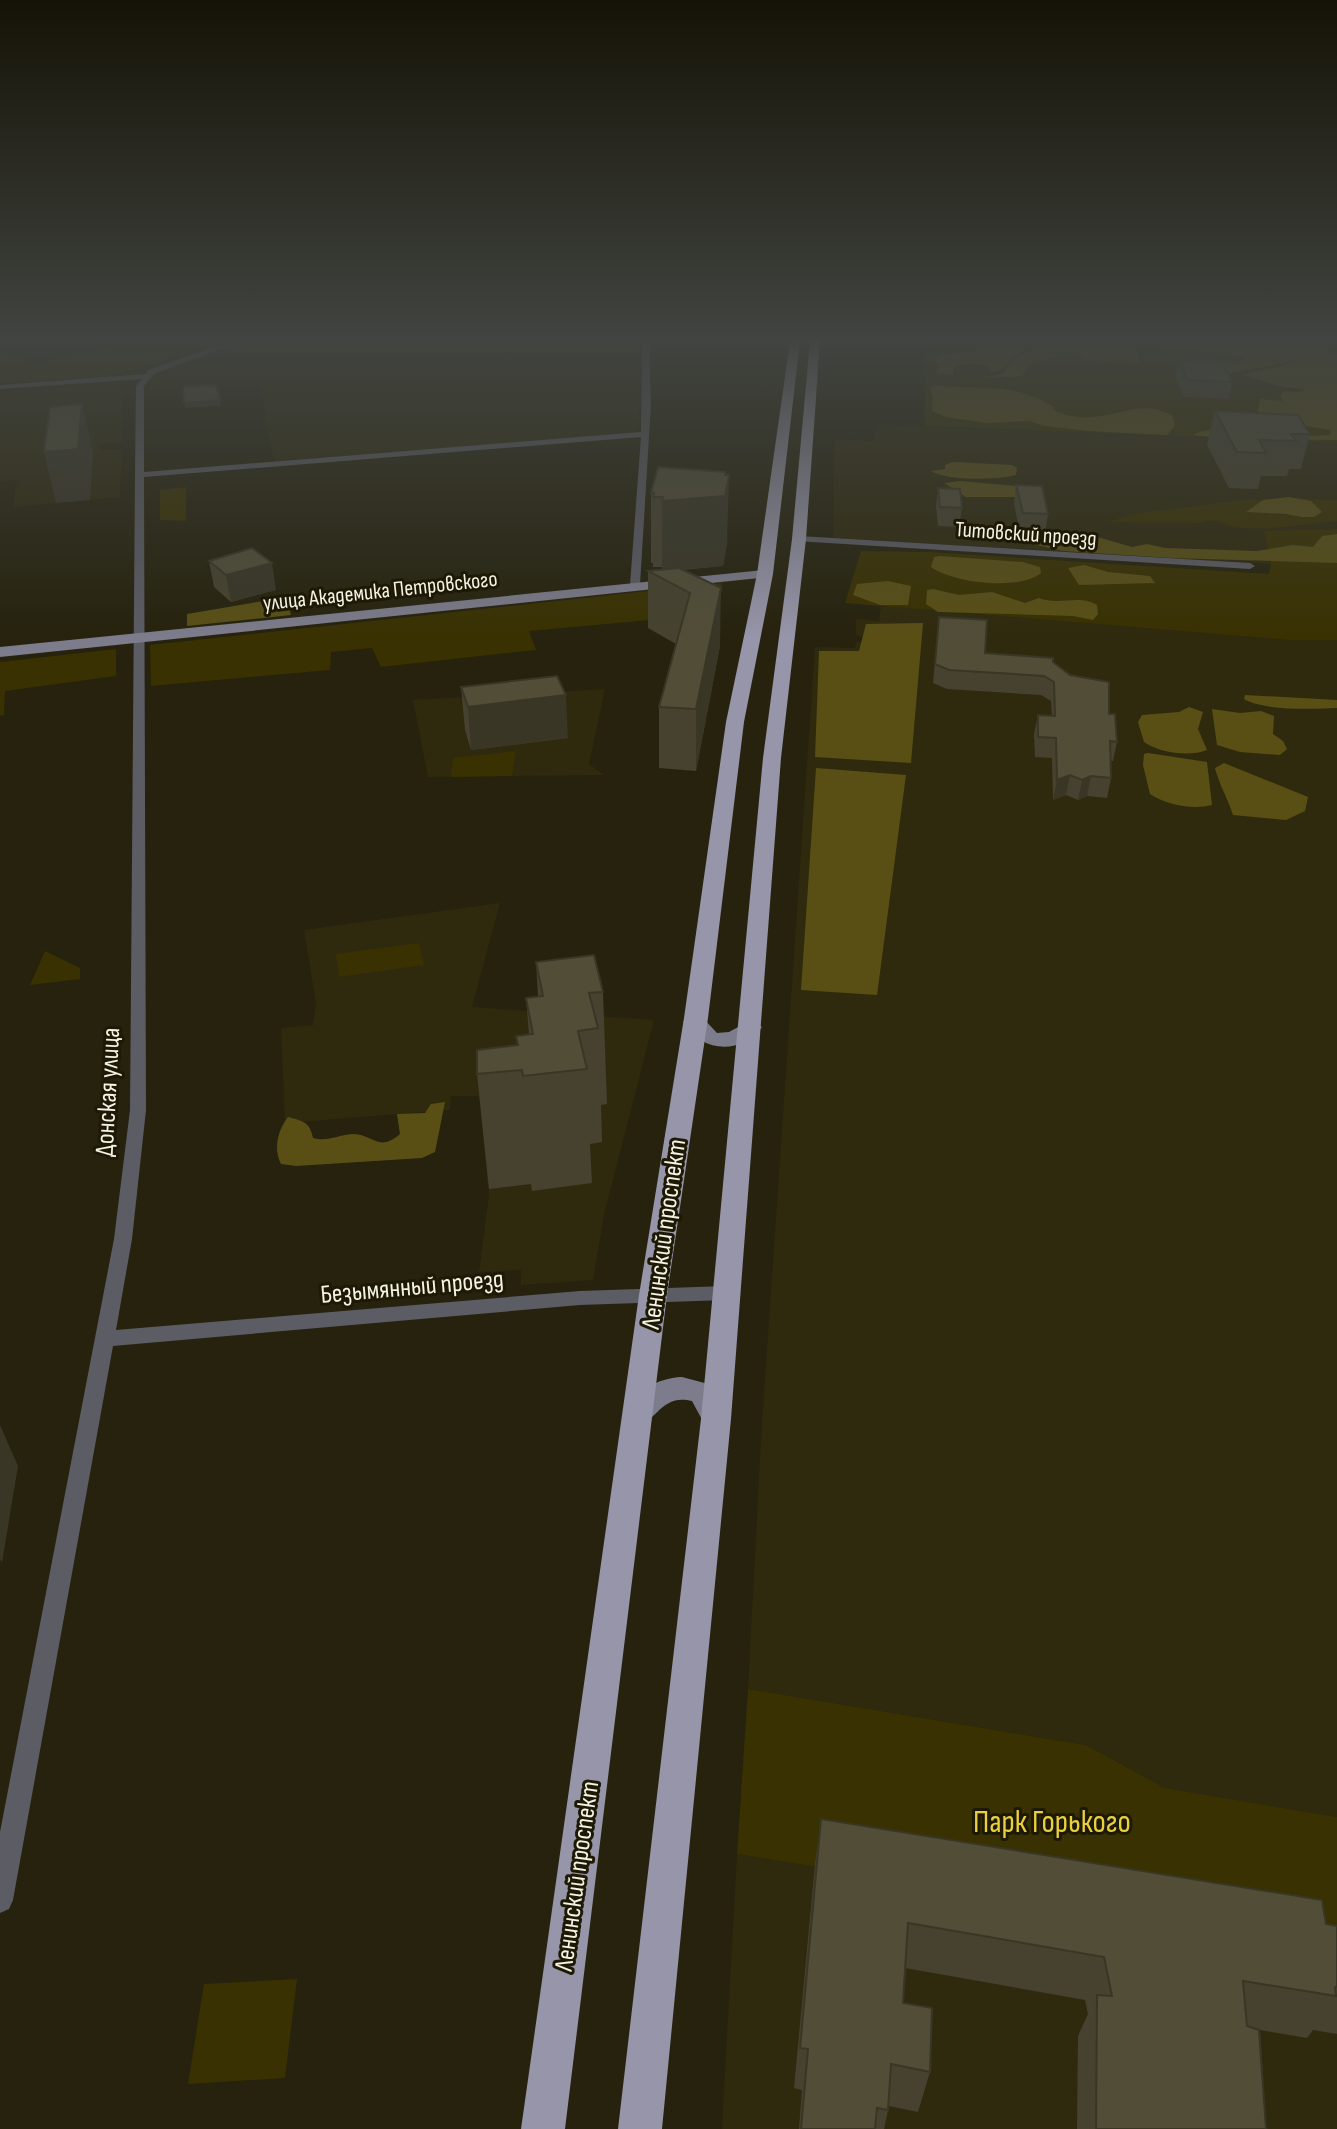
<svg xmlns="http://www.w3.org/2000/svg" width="1337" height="2129" font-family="'Sofia Sans Condensed',sans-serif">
<rect width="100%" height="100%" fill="#26220d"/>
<path fill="#2f2a0d" d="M252 341H641L639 426 634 434 274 461 260 383 150 392 149 384 169 367Z
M123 384 122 442 100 444 99 450 122 449 120 497 13 507 17 480 0 481V392Z
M876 425 1337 443V529L1264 531 1271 564 833 538 834 439 874 441Z
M881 606 1289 640H1337V1817L1165 1788 1086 1745 748 1689 762 1423 815 647 855 648 856 642 862 641V637L856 635V619L879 621Z
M605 689 589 764 604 775 428 777 413 700Z
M500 903 472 1007 654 1020 604 1215 593 1280 521 1285V1270L479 1272 489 1195 479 1096H451L450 1110 285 1123 281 1028 313 1025 316 1003 304 930Z
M737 1854 1337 1951V2129H722Z"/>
<path fill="#393101" d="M131 341H231L114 375 0 383V351L28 363 37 364Z
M925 341H1122V343L1149 344 1150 341H1337V443L925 426Z
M186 487V521L160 520V490Z
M1252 499 1271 502 1266 511 1275 515 1296 514 1303 499 1337 500V521C1303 523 1271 532 1236 527 1223 525 1214 517 1200 523L1109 522 1132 514Z
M1337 529V640H1289L845 603 861 551 928 552 1269 574 1271 564 1264 531Z
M722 583 718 630 682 617 529 631 536 650 381 667 372 648 331 652 330 670 151 686 150 645Z
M116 649V676L5 691 4 715 0 716V662Z
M516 751 512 776 451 777 453 758Z
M419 943 424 965 339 977 336 954Z
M45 951 80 968V979L30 985Z
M748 1689 1086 1745 1165 1788 1337 1817V1951L737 1854Z
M297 1979 285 2078 188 2084 204 1984Z"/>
<path fill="#594f15" d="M1081 341H1118L1137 353 1139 364 1088 361 1081 358 1082 355 1064 353 1028 365 1022 376 979 378 1003 374C1017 348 1055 345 1081 341Z
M1157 341H1312L1326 354 1337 356V440L1229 439 1193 435C1216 422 1261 435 1286 436 1301 437 1316 435 1330 435L1331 430 1266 420 1258 411 1260 399 1283 401 1280 396 1284 391 1300 392 1306 389 1283 387 1241 375 1290 364 1297 360 1228 374 1184 361 1238 363 1247 358C1222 350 1169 352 1154 343Z
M1024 347 1027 348 1010 358 1002 369 989 373 991 368C982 363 964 363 954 367L953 375 935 373 939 368 935 361 940 355Z
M933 385C983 391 1008 380 1054 407V410C1101 433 1131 393 1172 415L1175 426 1167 435 1088 431 1045 426 1029 421 987 423 946 417 932 411 933 398 930 388Z
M953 462 1012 465 1017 468 1016 475C997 480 946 481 931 471L945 469V465Z
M960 481 1016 486 1018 497H966L944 483Z
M1289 497 1311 501 1322 512 1314 517H1302L1286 514 1246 512 1263 500Z
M1337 534V563L1171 558 1063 551 1032 544 1038 540 1094 536 1132 547 1147 544 1165 548 1257 551 1293 545 1313 547 1322 536Z
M940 556 1023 562 1040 567 1041 573C1019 591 953 583 931 567L934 557Z
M1084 565 1108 572 1150 576 1155 583 1079 585 1068 568Z
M888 581 911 586 908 605H880L853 595 857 584Z
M933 589 959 595 992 592 1025 603 1039 598C1058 606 1080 594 1097 605L1098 614 1093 620 1073 616 938 612 926 604 927 590Z
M286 597 291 615 187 626V614Z
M923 623 911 763 815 757 819 651H859L866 624Z
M1245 695 1337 700V708C1312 709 1265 711 1244 699Z
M1189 707 1203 712 1198 729 1207 750C1190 757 1159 753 1144 742L1138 722 1142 715 1179 712Z
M1212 709 1240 713 1261 711 1274 716 1273 734 1283 741 1287 749 1280 755 1240 752 1217 745Z
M1148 753 1207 762 1212 805C1192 810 1167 805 1150 794L1143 765 1144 754Z
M1224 763 1308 797 1305 811 1286 820 1233 815C1228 799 1219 784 1215 768Z
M816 768 906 775 877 995 801 990Z
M445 1102 435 1152 422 1158 296 1166 281 1164C273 1149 278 1130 288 1117 303 1121 310 1122 313 1138 328 1142 337 1135 352 1134 374 1134 378 1153 400 1134L397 1114 425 1113 431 1104Z"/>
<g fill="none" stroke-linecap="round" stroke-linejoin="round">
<path fill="#5c5c65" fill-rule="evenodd" d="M232 341H242L154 374 144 386V472L641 432 642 341H649L651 404 640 585 635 588 630 585 641 437 144 477 146 1110 132 1239 116 1330 580 1291 726 1286 733 1288 735 1293 733 1298 726 1300 580 1305 113 1346 13 1900 9 1909 0 1913V1832L114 1239 130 1110 135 475 136 386 142 379 0 389V385L146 374 148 370Z
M799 536 1250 563 1255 566 1250 569 796 541V537Z"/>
<path fill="#7d7c8c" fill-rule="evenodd" d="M765 570 772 574 770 577 0 657V647Z
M694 1015 702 1017 717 1033 729 1032 751 1020 762 1027C740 1056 701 1052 683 1022Z
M682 1377 712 1385 730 1419 726 1427 716 1430 706 1427 692 1401C656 1392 656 1433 627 1423L623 1415C635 1392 656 1378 682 1377Z"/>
<path fill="#9795a9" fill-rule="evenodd" d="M790 341H800L773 574 744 722 708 1018 667 1295 565 2129H521L639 1295 684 1018 726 722 757 574Z
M810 341H820L806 539 781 758 731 1419 662 2129H618L701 1419 763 758 792 539Z"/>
</g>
<path fill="#46422f" d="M1179 361 1232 382 1229 399 1184 397 1175 377Z
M1215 411 1310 434 1301 469H1289L1287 476H1261L1258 489 1229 488 1207 445Z
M658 467 727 544 723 566 683 570 720 646 696 771 659 768V707L676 644 648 628V571L662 570V567H653V563H651V493Z
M1016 485 1048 514 1045 534 1020 533 1014 504Z
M938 488 962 508 959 527 938 526 936 507Z
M209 561 276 590 231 602 214 587Z
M939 617 985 653 1053 662 1109 714 1117 742 1113 761H1111V778L1107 798 1087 796 1078 800 1066 795 1053 800 1052 758 1035 757 1034 734 1038 715 1052 716 1051 701 1041 695 947 689 933 683Z
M461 687 568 738 471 750 465 730Z
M536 962 603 992 607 1104 601 1105 602 1142 590 1144 592 1183 532 1191 531 1184 489 1189 477 1074 517 1045 516 1036 529 1034 526 998 538 997Z
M821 1819 1337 1926V2034L1313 2030 1307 2038 1260 2030 1266 2129H1077L1078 2036 1088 2014 1085 2000 905 1968 903 2003 930 2072 918 2112 889 2106 884 2129H799L802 2090 794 2088 815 1864Z"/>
<path fill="#393626" d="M220 400 221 406 185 408 184 403Z
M82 404 93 453 90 500 56 503 44 452Z
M729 475 727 544 723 566 662 571V501L725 496Z
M272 563 276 590 231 602 226 575Z
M721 588 720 646 696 771V709Z
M566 695 568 738 471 750 468 707Z
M1070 775 1066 795 1053 800 1057 780Z
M1091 776 1087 796 1078 800 1082 780Z
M0 1425 18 1466 2 1563 0 1559Z"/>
<path fill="#514d37" stroke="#393626" stroke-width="2" d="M1179 361 1222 362 1232 382 1188 380Z
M216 385 220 400 184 403 183 387Z
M82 404 78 449 44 452 50 407Z
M1215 411 1298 415 1310 434H1291L1296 441 1259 440 1266 453 1237 452Z
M658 467 725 472V475H729L725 496 662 501 663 497H653L654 493H651Z
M1016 485 1042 486 1048 514 1023 513Z
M938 488 960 489 962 508 940 507Z
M252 548 272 563 226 575 209 561Z
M679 568 721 588 696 709 659 707 690 593 648 571Z
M939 617 987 620 985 653 1053 658V662L1070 675 1109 682V714H1115L1117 742 1110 741 1111 778 1091 776 1082 780 1070 775 1057 780 1056 738 1038 737V715L1055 716 1054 682 1044 676 949 670 935 664Z
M557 676 566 695 468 707 461 687Z
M594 955 603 992 589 993 598 1028 578 1031 587 1069 523 1076 522 1070 477 1074V1050L518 1045 516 1036 533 1034 526 998 543 996 536 962Z
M821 1819 1322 1900 1326 1924 1337 1926V1987H1335L1336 1996 1243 1981 1247 2026 1259 2030 1266 2129H1096L1097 1995 1112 1996 1104 1957 908 1923 903 2003 932 2008 930 2072 891 2064 888 2110 877 2108 875 2129H801L808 2049 800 2048Z"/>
<linearGradient id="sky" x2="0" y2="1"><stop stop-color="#151307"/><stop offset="0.53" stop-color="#414440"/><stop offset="1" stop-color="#414440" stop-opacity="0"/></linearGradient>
<rect width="1337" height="639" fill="url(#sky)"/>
<g text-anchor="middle" stroke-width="6" stroke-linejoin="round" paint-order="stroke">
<g font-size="22" fill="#f5f3e6" stroke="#1d1905">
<text transform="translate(1026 533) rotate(4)" y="8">Титовский проезд</text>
<text transform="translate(380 590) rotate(-6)" y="8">улица Академика Петровского</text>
</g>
<g font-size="26" fill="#f5f3e6" stroke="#1d1905">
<text transform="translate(107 1092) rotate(-87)" y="9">Донская улица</text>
<text transform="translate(663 1234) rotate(-82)" y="9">Ленинский проспект</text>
<text transform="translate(412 1286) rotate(-5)" y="9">Безымянный проезд</text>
<text transform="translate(576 1876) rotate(-82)" y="9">Ленинский проспект</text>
</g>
<g font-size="32" fill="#e9d03f" stroke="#1d1905">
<text x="1052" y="1832">Парк Горького</text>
</g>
</g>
</svg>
